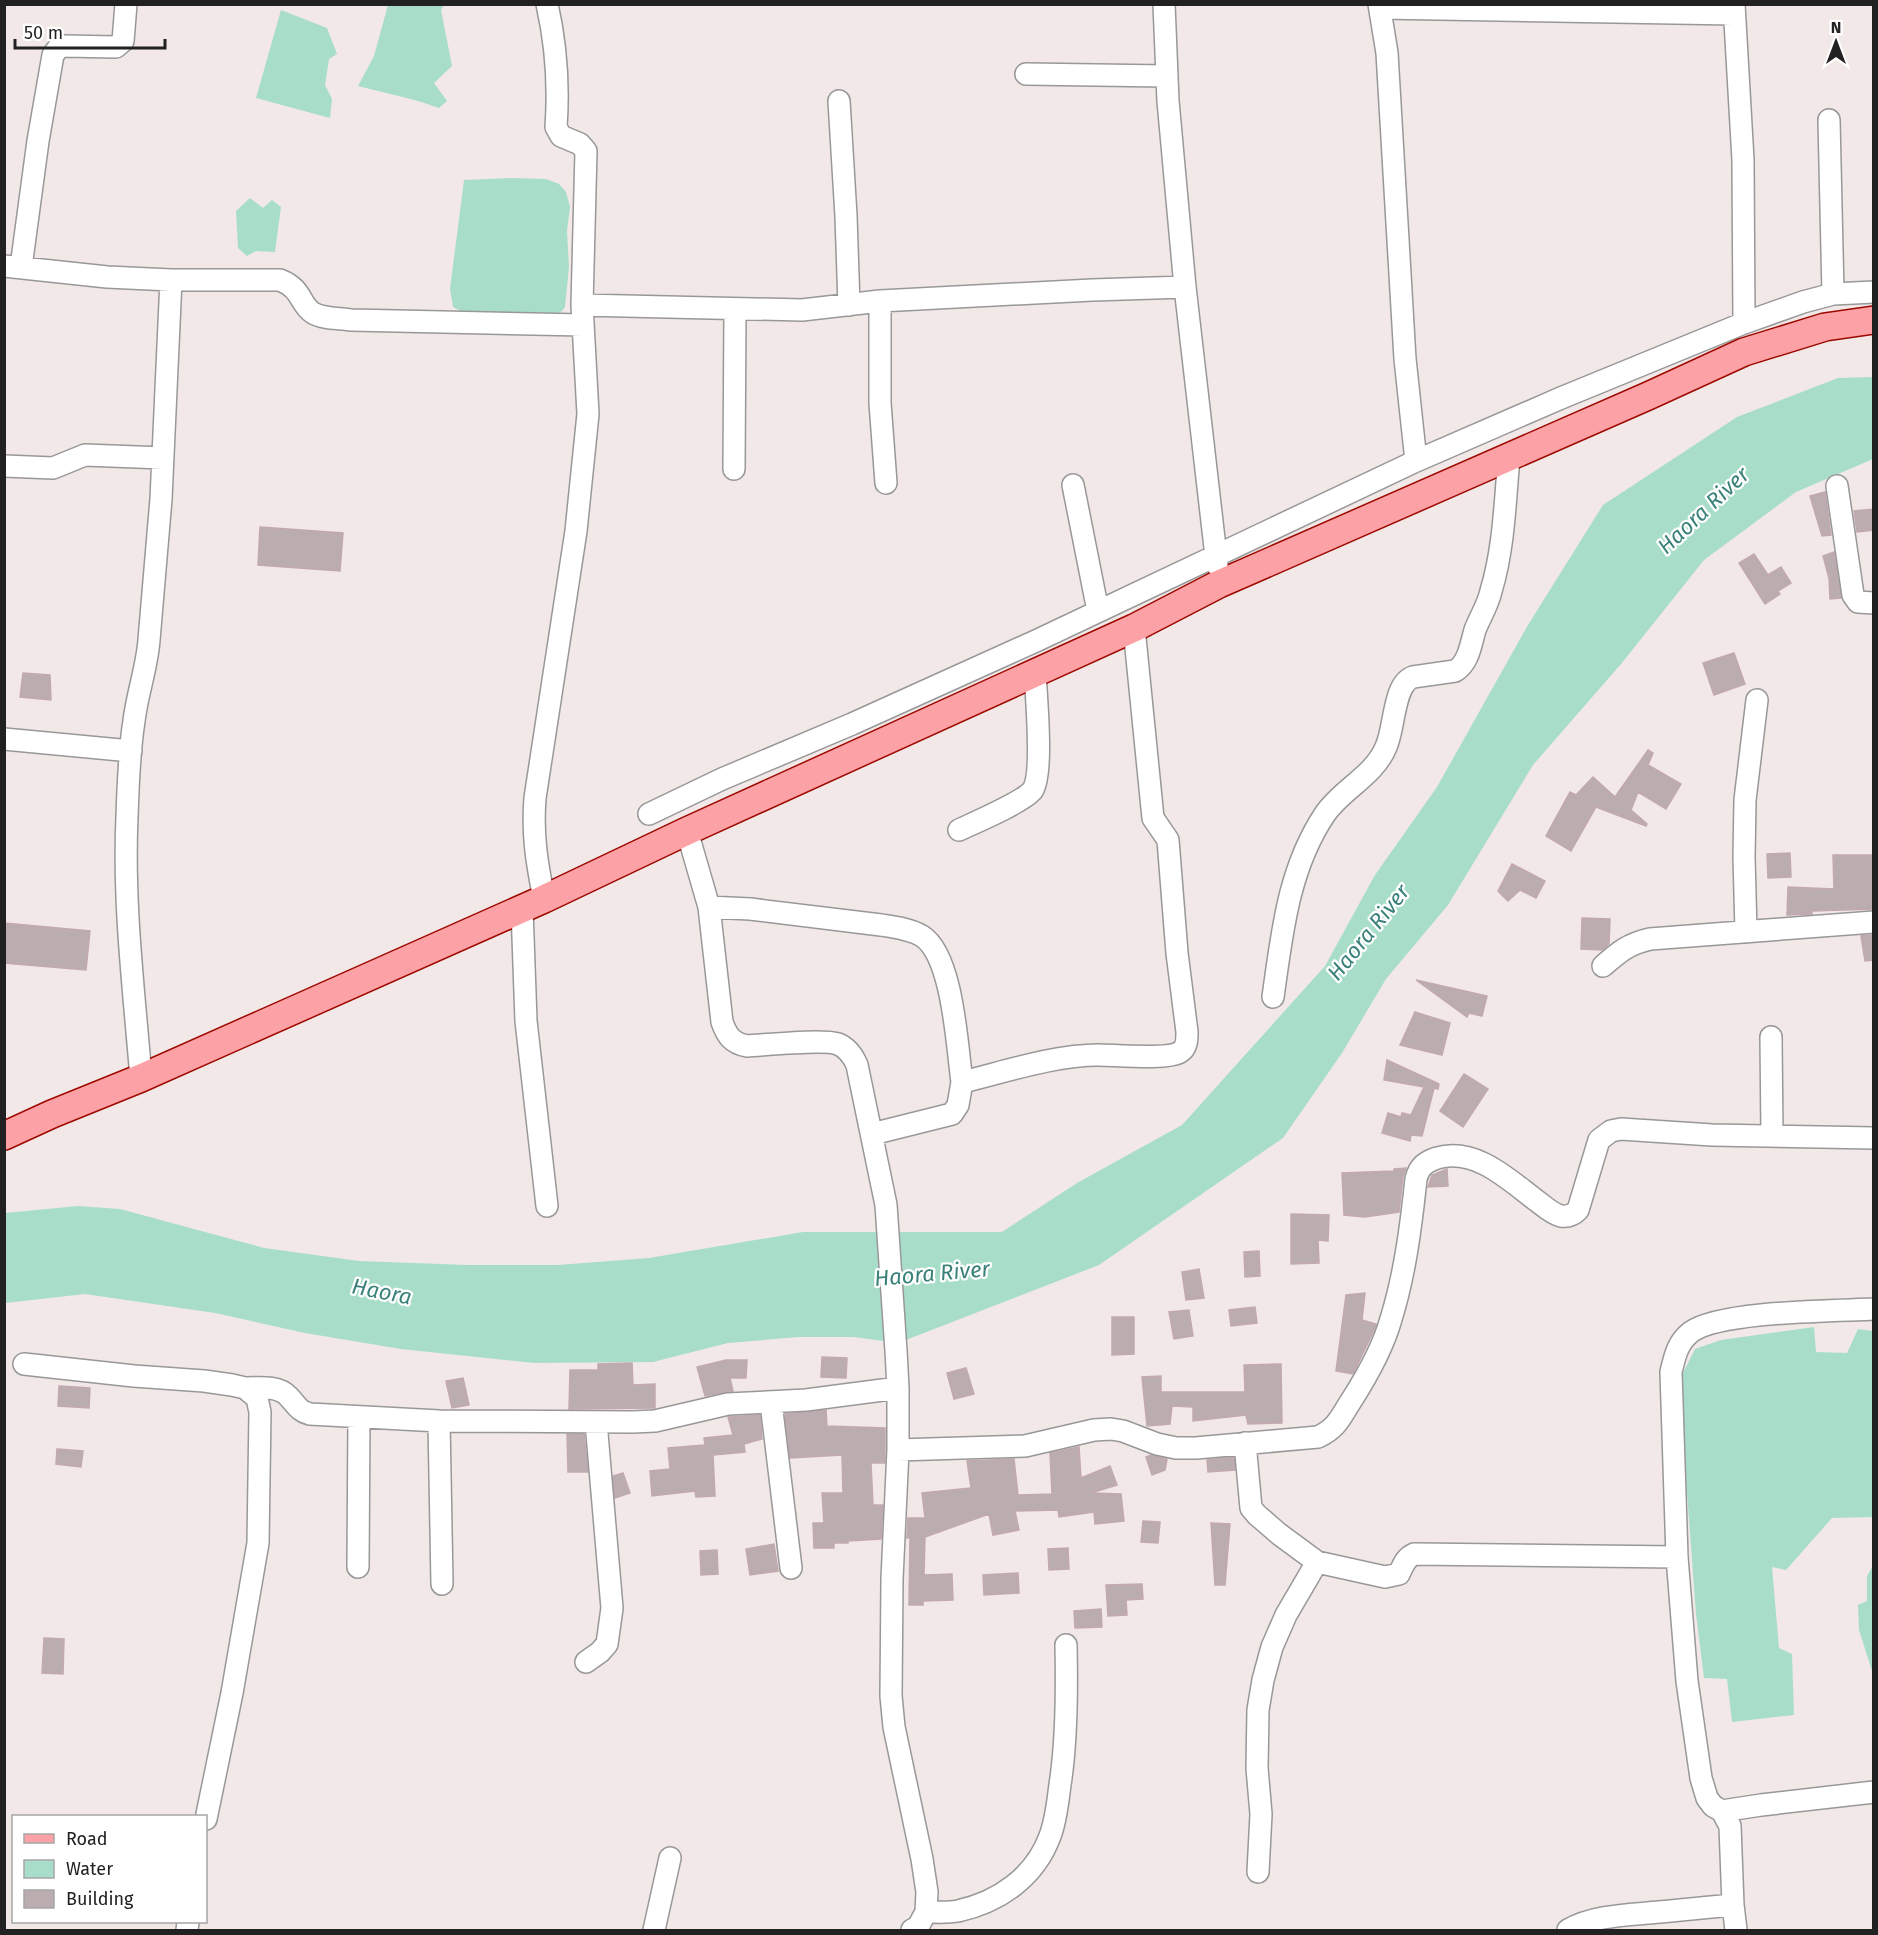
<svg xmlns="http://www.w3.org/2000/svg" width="1878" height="1935" font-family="'Fira Sans',sans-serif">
<rect width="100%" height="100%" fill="#f1e8e7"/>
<path fill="#a8dec9" d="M388 5H444L441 10 452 66 434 83 447 101 439 108C412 98 385 93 358 86L374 56Z
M281 10 327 28 337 54 329 59 325 85 332 99 330 118 256 98Z
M513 178 546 179 559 184 566 192 570 207 567 231 569 267 565 307 562 311 558 313 463 312 453 307 450 289 464 180Z
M250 198 263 208 272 200 281 207 275 252 256 251 247 256 238 248 236 211Z
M1873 377V459L1796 492 1704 560 1621 664 1533 765 1448 905 1386 979 1342 1053 1283 1138 1099 1265 898 1343 854 1337H798L728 1343 653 1362 534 1363 401 1349 305 1333 215 1313 85 1294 5 1303V1213L78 1206 120 1209 264 1248 359 1261 467 1265H558L649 1258 803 1232H1002L1077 1183 1182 1125 1325 966 1375 875 1437 787 1528 625 1603 505 1737 417 1838 378Z
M1814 1327 1816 1352 1847 1353 1858 1329 1873 1331V1517L1832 1518 1786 1570 1772 1567 1779 1648 1792 1654 1794 1715 1732 1722 1727 1679 1704 1678 1696 1614 1684 1452 1683 1373 1695 1349 1721 1340Z
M1873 1566V1674L1859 1630 1858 1605 1867 1601V1576Z"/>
<path fill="#bbacaf" stroke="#c3a9ae" stroke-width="1.5" d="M1825 492 1831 535 1822 536 1810 496Z
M1874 509V530L1857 532 1854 511Z
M260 527 343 533 340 571 258 565Z
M1834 552 1841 598 1830 599 1829 578 1823 556Z
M1754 554 1768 575 1781 567 1791 583 1778 591 1780 594 1765 604 1739 563Z
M1734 653 1745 684 1714 695 1703 663Z
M23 673 50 675 51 700 20 697Z
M1648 750 1653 753 1648 765 1681 784 1666 809 1638 792 1631 810 1647 824 1646 826 1596 807 1571 851 1546 836 1570 792 1576 795 1593 777 1615 797Z
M1790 853 1791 877 1768 878 1767 854Z
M1833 855H1874V909L1812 911V914L1787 915 1788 887 1834 889Z
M1512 864 1545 881 1536 898 1520 890 1508 901 1498 891Z
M1582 918 1610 919 1609 944 1602 950 1581 949Z
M4 923 90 931 86 970 4 963Z
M1874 935V960L1865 961 1861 936Z
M1416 980 1487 996 1482 1016 1469 1013 1467 1017Z
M1415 1012 1450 1023 1442 1055 1400 1045Z
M1387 1060 1439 1084 1438 1089 1434 1088 1422 1136 1411 1135 1410 1141 1382 1133 1388 1113 1401 1117 1402 1113 1411 1115 1424 1087 1384 1080Z
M1464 1074 1488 1089 1463 1127 1440 1111Z
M1406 1168 1403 1177 1399 1212 1365 1217 1344 1215 1342 1173 1394 1171V1169Z
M1447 1169 1448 1186 1428 1187 1432 1175Z
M1291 1214 1329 1215 1328 1241 1318 1240 1319 1263 1291 1264Z
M1259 1251 1260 1276 1245 1277 1244 1252Z
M1199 1269 1204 1298 1186 1300 1182 1272Z
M1365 1293 1362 1320 1376 1324V1326L1353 1374 1336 1371 1346 1295Z
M1255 1307 1257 1323 1231 1326 1229 1310Z
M1189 1310 1193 1336 1174 1339 1169 1312Z
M1112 1317H1134V1354L1112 1355Z
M822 1357 847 1358 846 1378 821 1377Z
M726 1360H747L746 1378H730L733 1391 705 1396 697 1367Z
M632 1363 633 1385 655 1384V1408L569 1409 570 1370H598V1364Z
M1281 1364 1282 1423 1248 1424 1246 1415 1193 1421V1407L1172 1406 1170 1424 1147 1426 1142 1377 1161 1376V1392H1245L1244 1365Z
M966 1368 974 1394 954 1399 947 1373Z
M463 1378 469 1405 452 1408 446 1381Z
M59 1386 90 1388 89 1408 58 1406Z
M826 1410 827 1426 885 1428V1463H871L873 1505H883L881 1539 848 1541V1543H834V1548H814L813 1523H824L822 1493H843L842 1455 790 1458 785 1414Z
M760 1415 762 1439 744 1444 745 1452 713 1455 715 1496 696 1497 695 1491 652 1496 650 1471 670 1469 668 1448 705 1445 704 1438 733 1435 728 1417Z
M567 1434H584L588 1472H568Z
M1079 1447 1081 1478 1110 1466 1117 1485 1091 1493 1121 1494 1124 1521 1095 1524 1094 1512 1059 1517 1058 1510 1015 1511 1019 1530 993 1535 989 1514 925 1537 924 1575 952 1574 953 1600 923 1601V1605H909L910 1538H907L908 1518H925L922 1493 971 1488 967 1461 1014 1459 1018 1495 1052 1494 1050 1453Z
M57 1449 83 1451 81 1467 56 1464Z
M1151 1455 1167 1459 1165 1470 1152 1475 1146 1457Z
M1234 1457 1235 1470 1208 1472 1207 1460Z
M623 1473 630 1493 615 1498 613 1476Z
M1143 1521 1160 1522 1158 1543 1141 1542Z
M1211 1523 1230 1524 1225 1585H1215Z
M774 1544 778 1571 750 1575 746 1549Z
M1068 1548 1069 1569 1049 1570 1048 1549Z
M717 1550 718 1574 701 1575 700 1551Z
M1018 1573 1019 1593 984 1595 983 1575Z
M1142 1584 1143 1599 1126 1600 1127 1615 1108 1616 1106 1585Z
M1101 1609 1102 1627 1075 1628 1074 1611Z
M44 1638 64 1639 63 1674 42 1673Z"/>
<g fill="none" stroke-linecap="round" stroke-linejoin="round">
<defs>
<path id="minor" d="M1164 4 1168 101 1185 287 1217 565
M1379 4 1387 53 1405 359 1416 461
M1734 4 1743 160 1744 323
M1380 8 1734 14
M1026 74 1166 76
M839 101 846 216 849 305
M1829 120 1833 294
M4 266 107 277 171 280H280C303 289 299 304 313 313 323 319 339 318 351 320L583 325
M21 267 38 141 53 55 59 47 64 46 116 47 123 41 126 4
M880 301V403L886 483
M582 305 802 310 880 301 1092 290 1185 287
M4 466 53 468 85 455 163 458
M734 469 735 310
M1073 485 1098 611
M1837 486 1853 595 1858 602 1874 603
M4 739 131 751
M649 814 722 779 852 724 1038 640 1416 461 1561 398 1744 323 1803 302 1833 294 1874 292
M959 830C976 822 1021 803 1032 791 1044 776 1036 695 1035 672
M687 831 709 907 722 1022C727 1036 732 1043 747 1046 766 1045 823 1039 838 1044 848 1048 853 1056 857 1065L886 1205 896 1351 898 1388V1450L892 1579 891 1696 894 1727 922 1859 927 1892 926 1912 918 1927 912 1930
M544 899C537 863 532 835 535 798L576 531 588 414 582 305 586 151 580 144 561 136 556 127C559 86 556 44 547 4
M709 907 750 909 881 925C894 927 910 929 922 936 953 956 957 1046 962 1082 1004 1072 1055 1055 1098 1055 1115 1055 1168 1060 1180 1052 1187 1048 1187 1039 1187 1032L1177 953 1168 840 1153 818 1134 628
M522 909 526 1021 547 1206
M1746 932 1744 857 1745 800 1757 700
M1603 966C1619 952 1628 944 1650 939L1874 922
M1273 997C1282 934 1288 869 1325 814 1342 789 1374 776 1386 747 1395 728 1393 684 1413 677L1455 671C1469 663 1471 643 1475 630 1480 617 1488 605 1491 591 1504 548 1505 502 1509 457
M1771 1037 1772 1136
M141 1078C134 991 123 904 127 817 128 785 129 752 134 721 137 694 147 668 149 640L161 499 171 280
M872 1134 952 1114 958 1105 962 1082
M24 1364 134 1376 204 1381 232 1385 245 1388 257 1398 260 1412 258 1543 232 1693 206 1819
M245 1388C258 1388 278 1385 288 1396 296 1404 298 1411 310 1414L439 1421 633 1422 655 1421 728 1404 806 1400 898 1388
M771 1403 791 1568
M439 1421 442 1584
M1245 1443 1251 1508 1257 1515 1279 1534 1317 1562 1385 1577 1399 1574C1403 1566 1405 1558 1414 1554L1677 1557
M898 1450 1025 1446 1094 1430 1111 1429 1123 1431 1157 1444 1176 1448H1196L1318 1437C1337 1428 1340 1418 1351 1401 1367 1376 1383 1348 1391 1319 1405 1274 1411 1226 1416 1179 1419 1167 1425 1162 1437 1158 1476 1147 1509 1180 1537 1201 1544 1206 1552 1214 1561 1216 1568 1217 1573 1215 1578 1210L1599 1140 1611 1131 1621 1129 1712 1135 1874 1138
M358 1567 359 1417
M586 1662 600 1652 607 1644 612 1608 596 1422
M1722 1811 1761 1805 1874 1792
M1258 1872 1261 1814 1257 1768 1258 1710 1263 1680 1272 1647 1286 1615 1317 1562
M926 1912C936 1912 947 1913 958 1911 999 1902 1035 1877 1050 1836 1057 1818 1058 1797 1061 1778 1067 1734 1067 1689 1066 1645
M187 1930 188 1922
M654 1930 670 1858
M1568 1930C1594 1915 1629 1915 1659 1912 1683 1910 1708 1907 1733 1905
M1736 1930 1733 1905 1730 1826 1722 1811 1713 1806 1707 1798 1701 1778 1687 1681 1677 1557 1671 1372C1675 1356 1677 1343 1691 1332 1720 1311 1834 1311 1874 1309"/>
<path id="major" d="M4 1136 52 1114 141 1078 544 899 687 831 1134 628 1219 584 1648 396 1744 352 1825 327 1874 320"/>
</defs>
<use href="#minor" stroke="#989898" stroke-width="24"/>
<use href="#major" stroke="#9d0900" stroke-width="30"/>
<use href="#minor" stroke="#fff" stroke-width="21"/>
<use href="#major" stroke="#fca1a5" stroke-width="27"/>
</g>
<g text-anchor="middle" stroke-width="4.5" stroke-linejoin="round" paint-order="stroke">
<g font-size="22" font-style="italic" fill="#3a8179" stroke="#fff">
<text transform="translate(1703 510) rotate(-43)" y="8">Haora River</text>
<text transform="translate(1368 932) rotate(-51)" y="8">Haora River</text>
<text transform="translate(932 1273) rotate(-5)" y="8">Haora River</text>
<text transform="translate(382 1291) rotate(11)" y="8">Haora</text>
</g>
</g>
<rect width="1878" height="1935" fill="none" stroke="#212121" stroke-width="12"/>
<rect x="12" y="1815" width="195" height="108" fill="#ffffff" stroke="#a6a6a6" stroke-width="1.5"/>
<rect x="24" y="1834" width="30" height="9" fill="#fca1a5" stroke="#a6a6a6" stroke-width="1.5"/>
<text x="66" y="1845" font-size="18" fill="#212121">Road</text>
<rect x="24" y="1860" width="30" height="18" fill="#a8dec9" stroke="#a6a6a6" stroke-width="1.5"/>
<text x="66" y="1875" font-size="18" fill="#212121">Water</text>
<rect x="24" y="1890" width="30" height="18" fill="#bbacaf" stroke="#a6a6a6" stroke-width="1.5"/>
<text x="66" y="1905" font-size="18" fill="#212121">Building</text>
<g transform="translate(1836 42)" stroke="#ffffff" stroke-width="4.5" paint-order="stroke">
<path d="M0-4.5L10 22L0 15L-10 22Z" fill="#212121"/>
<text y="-9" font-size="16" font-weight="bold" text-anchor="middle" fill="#212121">N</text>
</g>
<path d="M15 39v9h150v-9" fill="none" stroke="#212121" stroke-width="3"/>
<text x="24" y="39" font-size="18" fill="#212121" stroke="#ffffff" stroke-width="4.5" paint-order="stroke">50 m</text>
</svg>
